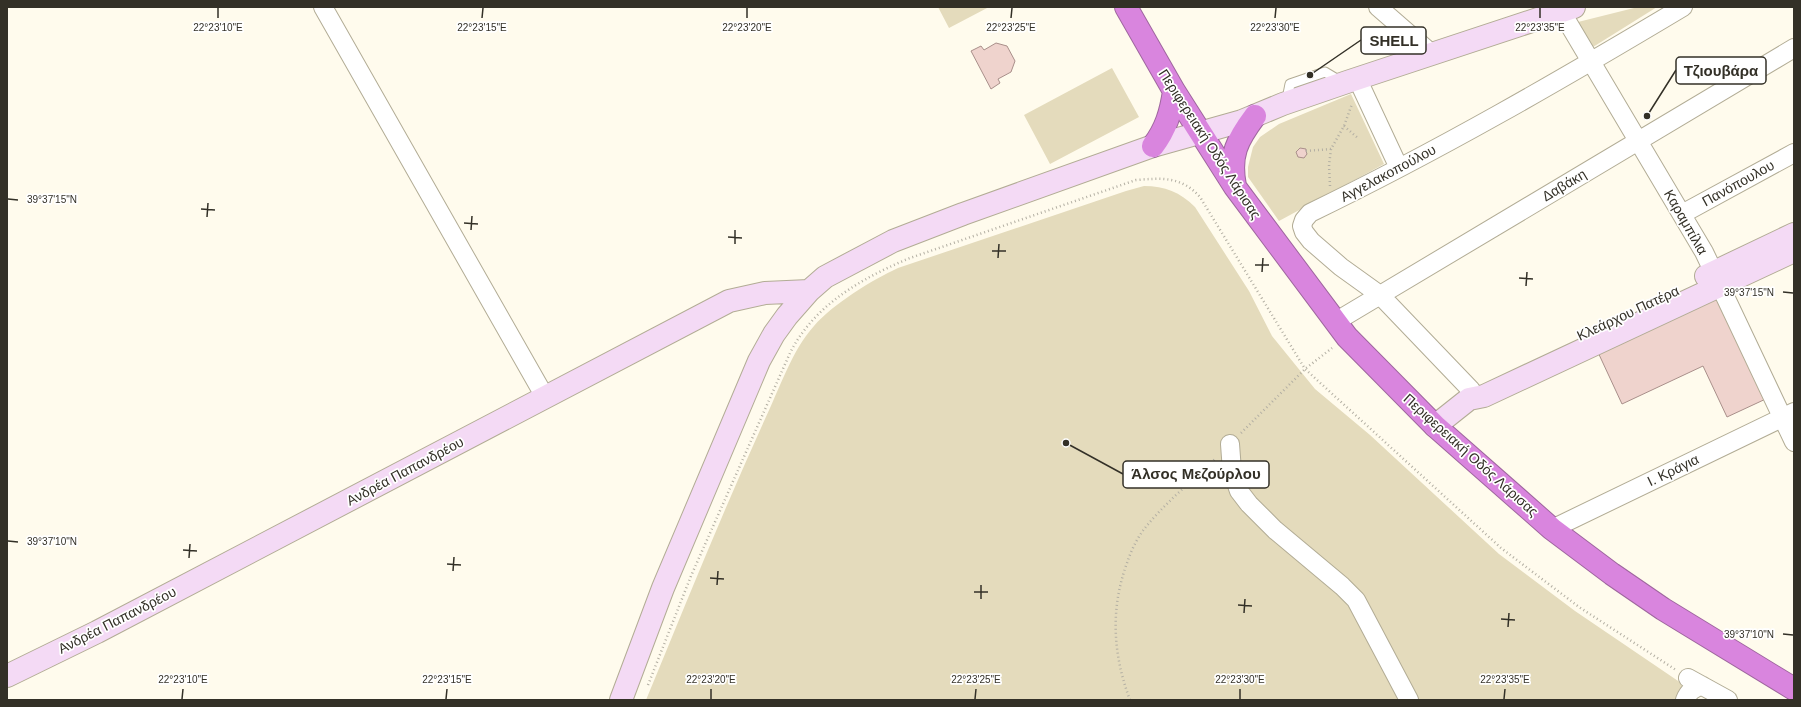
<svg xmlns="http://www.w3.org/2000/svg" width="1801" height="707" font-family="Helvetica,sans-serif">
<rect width="100%" height="100%" fill="#fffbed"/>
<path fill="#e4dbbc" d="M938 7H989L949 28Z
M1638 7H1657L1593 47 1578 22Z
M1112 68 1139 117 1050 164 1024 115Z
M1351 94 1384 164 1279 221 1248 177V167L1253 147 1260 137 1279 124Z
M1144 186C1165 186 1180 192 1195 207L1249 291 1272 336 1315 389 1370 435 1499 554 1575 611 1684 685 1679 700H646C685 606 723 511 765 419 779 390 792 350 814 326 833 304 872 280 898 268L1126 191Z"/>
<path fill="#efd3cd" stroke="#a98f8a" d="M996 43 1007 46 1015 61 1011 72 998 79 1000 83 991 89 971 51 981 46 984 50Z
M1300 148 1306 149V151L1307 154 1304 158 1298 157 1296 152Z
M1720 290 1770 397 1727 417 1703 366 1622 404 1596 348Z"/>
<g fill="none" stroke-linecap="round" stroke-linejoin="round">
<defs>
<path id="lane" d="M1288 94 1290 84 1325 72 1335 78"/>
<path id="street" d="M323 7 545 397
M1378 7 1432 54
M1561 11 1704 252 1794 442
M1357 78 1399 168
M1682 214 1794 153
M1335 322 1794 48
M1471 390 1380 295 1341 267 1311 241 1304 232 1302 226 1304 220 1310 213C1438 151 1561 80 1683 7
M1230 444 1232 471 1239 491 1249 504 1275 530 1342 586 1356 600 1409 700
M1552 529 1794 412
M1688 678 1728 700
M1685 700C1688 692 1694 687 1703 686"/>
<path id="secondary" d="M1706 276 1794 234
M1435 426 1469 399 1484 396 1794 251
M7 676 97 632 729 301 765 293 809 291
M621 700 663 588 759 361 774 334 787 316 809 291 825 277 893 241 963 214 1153 146 1242 121 1283 104 1347 82 1574 7"/>
<path id="highway" d="M1126 7 1174 91 1235 187 1347 337 1435 426 1552 529 1612 574 1663 609 1794 689
M1153 146C1166 129 1171 112 1174 91
M1235 186C1229 155 1237 140 1255 116"/>
</defs>
<use href="#lane" stroke="#b2ac95" stroke-width="11"/>
<use href="#street" stroke="#b2ac95" stroke-width="20"/>
<use href="#secondary" stroke="#b2ac95" stroke-width="24"/>
<use href="#highway" stroke="#9f679e" stroke-width="24"/>
<path stroke="#b3afa3" stroke-width="2.5" stroke-dasharray="1 3" stroke-linecap="butt" d="M1344 126 1359 139
M1306 151 1331 149
M1330 186 1329 165 1331 149 1344 126 1352 104
M1241 433 1305 369 1332 348
M648 685 691 576 790 353C814 305 862 278 910 258L1136 180C1162 178 1181 176 1200 197L1305 369 1501 548 1579 607 1676 670
M1130 700C1113 655 1110 609 1127 563 1131 551 1137 538 1145 528 1165 503 1192 481 1215 459"/>
<use href="#lane" stroke="#fff" stroke-width="9"/>
<use href="#street" stroke="#fff" stroke-width="18"/>
<use href="#secondary" stroke="#f4daf5" stroke-width="22"/>
<use href="#highway" stroke="#d985de" stroke-width="22"/>
</g>
<path fill="none" stroke="#333027" stroke-width="1.5" d="M218 18V8M482 18 483 8M747 18V8M1011 18 1012 8M1275 18 1276 8M1540 18V8M8 199 18 200M201 209 215 210M207 217 208 203M464 223 478 224M471 230 472 216M728 237 742 238M735 244V230M992 251H1006M998 258 999 244M1255 265H1269M1262 272 1263 258M1519 278 1533 279M1526 286 1527 272M1783 292 1793 293M8 541 18 542M183 550 197 551M189 558 190 544M447 564 461 565M453 571 454 557M710 578 724 579M717 585 718 571M974 592H988M981 599V585M1238 605 1252 606M1244 613 1245 599M1501 619 1515 620M1508 627 1509 613M1783 634 1793 635M182 699 183 689M446 699 447 689M711 699V689M975 699 976 689M1240 699V689M1504 699 1505 689"/>
<g text-anchor="middle" stroke-width="3.5" stroke-linejoin="round" paint-order="stroke">
<g font-size="14" fill="#333027" stroke="#fff">
<text transform="translate(1210 144) rotate(57)" y="5">Περιφερειακή Οδός Λάρισας</text>
<text transform="translate(1388 173) rotate(-28)" y="5">Αγγελακοπούλου</text>
<text transform="translate(1738 183) rotate(-29)" y="5">Πανόπουλου</text>
<text transform="translate(1564 185) rotate(-31)" y="5">Δαβάκη</text>
<text transform="translate(1686 222) rotate(60)" y="5">Καραμπίλια</text>
<text transform="translate(1628 313) rotate(-25)" y="5">Κλεάρχου Πατέρα</text>
<text transform="translate(1471 455) rotate(42)" y="5">Περιφερειακή Οδός Λάρισας</text>
<text transform="translate(1673 470) rotate(-26)" y="5">Ι. Κράγια</text>
<text transform="translate(405 471) rotate(-28)" y="5">Ανδρέα Παπανδρέου</text>
<text transform="translate(117 620) rotate(-27)" y="5">Ανδρέα Παπανδρέου</text>
</g>
</g>
<g font-size="10" text-anchor="middle" fill="#333027" stroke="#fff" stroke-width="3.5" stroke-linejoin="round" paint-order="stroke">
<text x="218" y="31">22°23'10"E</text>
<text x="482" y="31">22°23'15"E</text>
<text x="747" y="31">22°23'20"E</text>
<text x="1011" y="31">22°23'25"E</text>
<text x="1275" y="31">22°23'30"E</text>
<text x="1540" y="31">22°23'35"E</text>
<text x="52" y="203">39°37'15"N</text>
<text x="1749" y="296">39°37'15"N</text>
<text x="52" y="545">39°37'10"N</text>
<text x="1749" y="638">39°37'10"N</text>
<text x="183" y="683">22°23'10"E</text>
<text x="447" y="683">22°23'15"E</text>
<text x="711" y="683">22°23'20"E</text>
<text x="976" y="683">22°23'25"E</text>
<text x="1240" y="683">22°23'30"E</text>
<text x="1505" y="683">22°23'35"E</text>
</g>
<path fill="none" stroke="#333027" stroke-width="1.5" d="M1310 75L1361 40M1647 116L1676 70M1066 443L1123 474"/>
<g fill="#333027" stroke="#fff" stroke-width="1.5">
<circle cx="1310" cy="75" r="4"/>
<circle cx="1647" cy="116" r="4"/>
<circle cx="1066" cy="443" r="4"/>
</g>
<g fill="#fff" stroke="#333027" stroke-width="1.5">
<rect x="1361" y="27" width="65" height="27" rx="4"/>
<rect x="1676" y="57" width="90" height="27" rx="4"/>
<rect x="1123" y="461" width="146" height="27" rx="4"/>
</g>
<g font-size="15" text-anchor="middle" font-weight="bold" fill="#333027">
<text x="1394" y="46">SHELL</text>
<text x="1721" y="76">Τζιουβάρα</text>
<text x="1196" y="479">Άλσος Μεζούρλου</text>
</g>
<rect width="1801" height="707" fill="none" stroke="#333027" stroke-width="16"/>
</svg>
